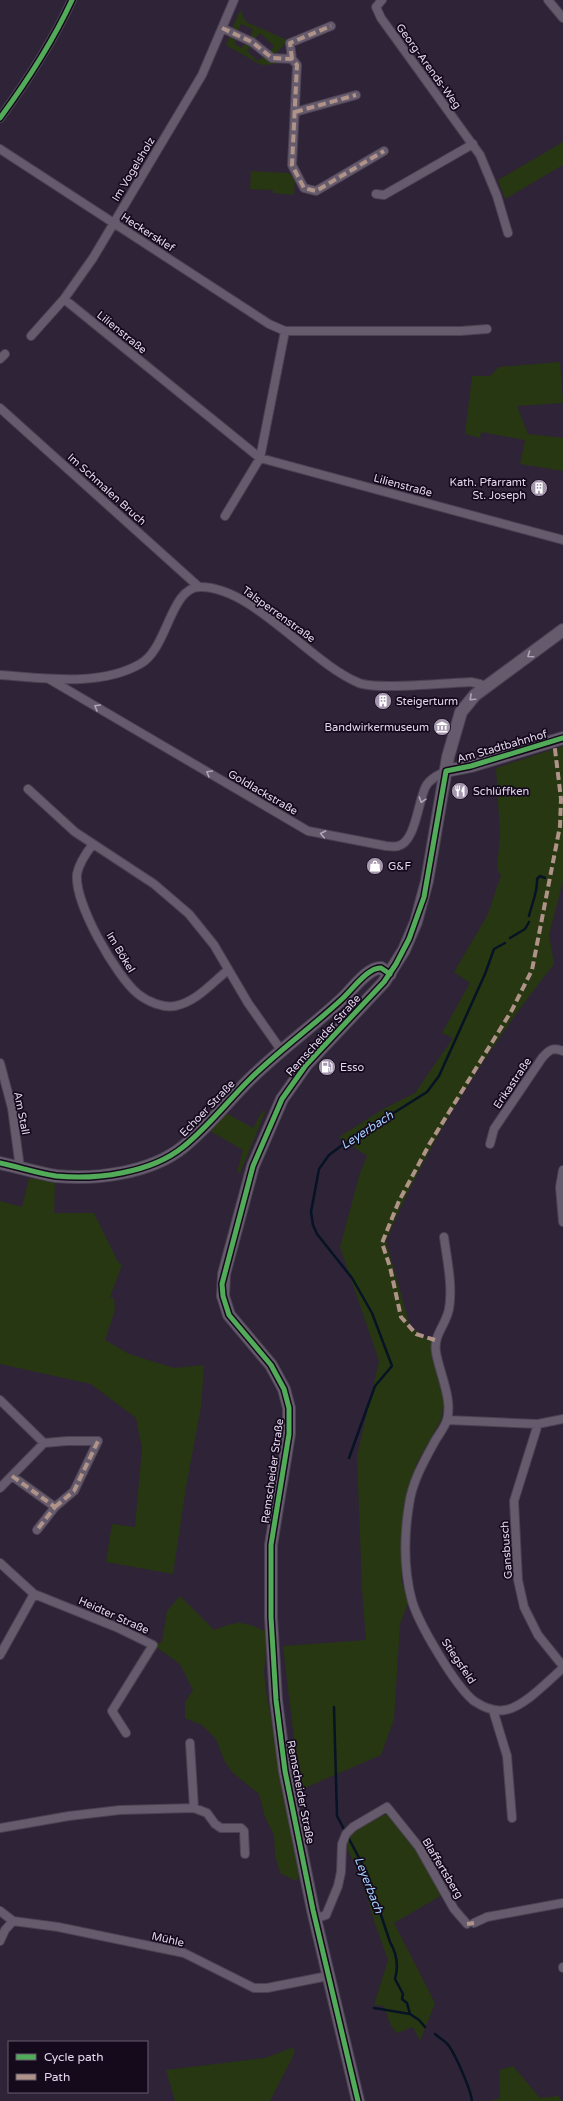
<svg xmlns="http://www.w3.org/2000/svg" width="563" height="2101" font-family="'Varela Round',sans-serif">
<rect width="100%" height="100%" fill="#2f2337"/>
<path fill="#273712" d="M240 10 246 22 287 40 290 39 275 54 276 57 268 54 274 46 260 33 253 41 249 39 253 29 241 24 237 33 231 31Z
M231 33 237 36 234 44 242 48 247 39 253 43 247 51 258 61 266 54 276 59 277 64 261 65 226 45Z
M563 142V165L505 199 498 180Z
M251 171 288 173 295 178 294 195 273 193V190L250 189Z
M560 362 563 403 517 406 528 434 563 438V471L520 464 525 440 481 432 480 438 465 434 472 376H490L499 367Z
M563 746V881L549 935 554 964C487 1049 428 1142 386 1241L410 1326 432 1342 444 1401 441 1420 417 1463 404 1504 401 1579 408 1603 400 1624 394 1719 381 1755 300 1790 283 1646 366 1640 362 1590 357 1456 379 1361 340 1247 360 1173 367 1156 339 1137 385 1108 415 1093 453 1038 442 1033 470 983 454 972 488 914 501 875 497 869 500 834 496 768Z
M263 1110 265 1112 240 1173 237 1172 243 1150 210 1131 226 1113 253 1128Z
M29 1178 55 1182 54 1213H94L118 1262 122 1265 110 1297 114 1298 115 1310 105 1340 129 1354 174 1368 204 1365 201 1407 186 1487 173 1574 106 1562 112 1524 135 1527 142 1448 136 1418 91 1384 0 1364V1201L22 1207Z
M180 1596 214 1630C241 1620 241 1621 268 1632L264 1672 266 1692 293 1831 299 1876 296 1881 280 1873 275 1855 274 1835 265 1817 259 1794 233 1773 224 1760 216 1739 202 1725 185 1718V1702L193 1690 180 1664 153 1645 162 1642 167 1611Z
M388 1814 415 1849 442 1895 394 1923 435 2003 420 2041 413 2027 397 2033 391 2026 384 2006 374 2005 388 1960 374 1921 360 1874 344 1843C354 1827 371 1819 388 1814Z
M294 2047V2054L270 2101H175L166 2070 265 2058Z
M513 2066 540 2098 558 2096 562 2101H491L500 2098 499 2070Z"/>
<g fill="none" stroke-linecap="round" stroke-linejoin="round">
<path stroke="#061324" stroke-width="2.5" d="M529 916C532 903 538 891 537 879L540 876 545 878
M510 938 525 929 529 922
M349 1458 375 1386 392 1366 372 1313 352 1278 317 1234 313 1225 311 1212 319 1169 329 1155 341 1146 427 1092 439 1076 485 974 494 949 505 943
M334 1707 337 1816 346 1833
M348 1837 367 1873 390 1942C397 1954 399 1965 395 1979L403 1994 402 1999 407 2003 410 2014 419 2020 425 2027
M374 2008 410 2014
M435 2034C439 2038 446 2041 449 2046 456 2056 471 2090 472 2101"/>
<defs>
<path id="street" d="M382 0 376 7 381 18 480 155 497 196 508 233
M548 0 563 18
M222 28 252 42 272 58 292 59 297 65 292 165 304 188 316 191 384 151
M292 59 290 43 331 26
M295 112 356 95
M0 118C28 80 52 43 72 0
M0 149 269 324 285 331H461L487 329
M376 194 384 195 473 144
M64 299 260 458 563 540
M31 336 64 299 93 258 202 75 234 0
M0 359 5 354
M0 408 199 587
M225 516 260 458 285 331
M0 675C44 678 100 687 140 664 168 649 170 587 200 587 252 586 310 663 359 683 377 690 447 683 471 682L480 684 485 687
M49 679 308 831 386 846C390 846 394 847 398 846 416 842 418 800 426 786 430 779 438 775 446 771
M28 789 75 832 154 884 189 914 214 945 248 1003 281 1050
M93 844C86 853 79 863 77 874 74 903 116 976 138 994 148 1002 163 1008 175 1006 196 1002 212 983 228 970
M0 1063 12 1108 20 1168
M490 1144 494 1129 542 1058C549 1050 552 1047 563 1051
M563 1170 560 1187 563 1222
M444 1237C447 1260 453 1286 449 1309 446 1325 433 1335 436 1352 439 1372 453 1399 447 1420 445 1427 439 1434 435 1441 424 1461 412 1482 409 1505 404 1536 404 1571 412 1601 419 1624 455 1686 474 1701 483 1707 494 1712 505 1710 524 1707 548 1681 563 1668
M0 1400 44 1443
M447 1420 538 1424 563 1419
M538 1424 514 1501 518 1580 524 1607 538 1635 563 1666
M12 1476 55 1507 37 1530
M0 1488 44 1443 67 1441H98L74 1491 55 1507
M0 1563 34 1594 116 1627 153 1645 112 1711 126 1733
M0 1655 34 1594
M493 1710 507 1756 512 1818
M190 1743 194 1808
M0 1828 69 1816 120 1810 194 1808 207 1813 215 1824 221 1828H241L244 1831 245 1854
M0 1911 13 1921 58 1927 184 1953 254 1988H267L328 1976
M314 1919 326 1915 338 1886 341 1872 342 1844 346 1834 353 1827 387 1807 419 1847 454 1909 467 1924
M474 1923 487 1917 563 1903
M0 1941 5 1930 13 1921
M563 1968V1967"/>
<path id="secondary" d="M446 771 471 766 563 738
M0 1163C19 1167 37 1173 56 1176 96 1180 151 1173 183 1147 207 1128 227 1102 249 1080 278 1051 312 1027 342 999 352 990 368 967 381 968L390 974
M358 2101 313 1910 285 1771 276 1700 271 1617V1545L289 1434V1408L284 1389 271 1365 229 1315 223 1296 224 1274 253 1166 282 1099 306 1065 384 982 404 950 416 922 427 881 448 757 461 712 475 695 563 630"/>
</defs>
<use href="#street" stroke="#4c4153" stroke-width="10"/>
<use href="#secondary" stroke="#4c4153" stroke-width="14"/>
<use href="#street" stroke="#655b6c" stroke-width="8"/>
<use href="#secondary" stroke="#655b6c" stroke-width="12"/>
<path stroke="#af9288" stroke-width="4" stroke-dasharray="8 4" stroke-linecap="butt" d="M222 28 252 42 272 58 292 59 297 65 292 165 304 188 316 191 384 151
M292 59 290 43 331 26
M295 112 356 95
M435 1340 416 1334 401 1317 390 1267 382 1243 399 1201 430 1143 512 1010 532 970 560 826 561 799 554 741
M12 1476 55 1507 37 1530
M55 1507 74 1491 98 1441
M467 1924 474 1923"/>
<defs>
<path id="cycleway" d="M0 118C28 80 52 43 72 0
M0 1163C19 1167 37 1173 56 1176 96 1180 151 1173 183 1147 207 1128 227 1102 249 1080 278 1051 312 1027 342 999 352 990 368 967 381 968L390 974
M358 2101 313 1910 285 1771 276 1700 271 1617V1545L289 1434V1408L284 1389 271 1365 229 1315 223 1296 222 1284 253 1166 282 1099 306 1065 384 982 396 964 409 939 424 897 446 771 471 766 563 738"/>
</defs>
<use href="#cycleway" stroke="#140a1b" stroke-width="8"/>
<use href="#cycleway" stroke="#51ab58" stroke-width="5"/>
</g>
<defs><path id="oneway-chevron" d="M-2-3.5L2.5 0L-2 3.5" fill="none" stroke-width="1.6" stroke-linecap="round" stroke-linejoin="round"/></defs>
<g stroke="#b1a5ba">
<use href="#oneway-chevron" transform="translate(530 655) rotate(145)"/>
<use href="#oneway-chevron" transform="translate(472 698) rotate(137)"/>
<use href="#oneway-chevron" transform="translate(97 707) rotate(-150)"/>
<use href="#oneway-chevron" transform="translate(209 773) rotate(-150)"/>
<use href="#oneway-chevron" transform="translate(422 800) rotate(107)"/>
<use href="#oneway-chevron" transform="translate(323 834) rotate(-169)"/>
</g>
<defs>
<symbol id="building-disc" viewBox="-11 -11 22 22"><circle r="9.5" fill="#a497ae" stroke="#140a1b"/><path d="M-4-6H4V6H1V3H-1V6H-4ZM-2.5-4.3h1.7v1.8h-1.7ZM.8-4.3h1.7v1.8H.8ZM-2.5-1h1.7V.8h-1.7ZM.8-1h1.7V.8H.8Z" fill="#fff"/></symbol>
<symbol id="museum-disc" viewBox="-11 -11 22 22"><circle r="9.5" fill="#a497ae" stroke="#140a1b"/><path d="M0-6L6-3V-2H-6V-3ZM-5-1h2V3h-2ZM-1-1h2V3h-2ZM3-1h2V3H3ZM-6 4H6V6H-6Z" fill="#fff"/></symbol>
<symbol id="restaurant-disc" viewBox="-11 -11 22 22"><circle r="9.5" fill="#a497ae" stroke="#140a1b"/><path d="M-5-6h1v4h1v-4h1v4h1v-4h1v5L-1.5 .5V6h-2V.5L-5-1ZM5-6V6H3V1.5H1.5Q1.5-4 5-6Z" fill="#fff"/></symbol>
<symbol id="shop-disc" viewBox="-11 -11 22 22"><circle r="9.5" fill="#a497ae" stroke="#140a1b"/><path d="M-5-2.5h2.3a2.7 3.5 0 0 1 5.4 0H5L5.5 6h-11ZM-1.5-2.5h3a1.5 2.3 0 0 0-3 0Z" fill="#fff"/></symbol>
<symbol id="fuel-disc" viewBox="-11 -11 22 22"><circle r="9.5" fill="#a497ae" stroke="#140a1b"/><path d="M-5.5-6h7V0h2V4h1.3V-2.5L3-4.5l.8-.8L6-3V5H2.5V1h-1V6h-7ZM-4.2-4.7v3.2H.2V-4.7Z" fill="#fff"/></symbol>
</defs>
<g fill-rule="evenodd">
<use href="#building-disc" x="529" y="478" width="20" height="20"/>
<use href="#building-disc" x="373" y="691" width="20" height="20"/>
<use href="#museum-disc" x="432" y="717" width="20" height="20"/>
<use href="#restaurant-disc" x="450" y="781" width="20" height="20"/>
<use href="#shop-disc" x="365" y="856" width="20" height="20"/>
<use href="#fuel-disc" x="317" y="1057" width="20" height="20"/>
</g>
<g text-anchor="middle" stroke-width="3.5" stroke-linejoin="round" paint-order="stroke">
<g font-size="11" fill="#e3d6ee" stroke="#140a1b">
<text transform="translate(429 66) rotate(54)" y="4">Georg-Arends-Weg</text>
<text transform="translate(133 169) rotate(-59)" y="4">Im Vogelsholz</text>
<text transform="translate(148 232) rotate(33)" y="4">Heckersklef</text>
<text transform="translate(122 332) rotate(39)" y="4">Lilienstraße</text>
<text transform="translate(403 485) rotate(15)" y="4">Lilienstraße</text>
<text transform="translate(107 489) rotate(42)" y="4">Im Schmalen Bruch</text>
<text transform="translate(279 614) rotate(36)" y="4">Talsperrenstraße</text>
<text transform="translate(502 746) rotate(-16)" y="4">Am Stadtbahnhof</text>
<text transform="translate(263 792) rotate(30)" y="4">Goldlackstraße</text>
<text transform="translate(121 952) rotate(59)" y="4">Im Bökel</text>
<text transform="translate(323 1035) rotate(-48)" y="4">Remscheider Straße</text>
<text transform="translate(512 1083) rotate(-56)" y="4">Erikastraße</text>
<text transform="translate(207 1108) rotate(-46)" y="4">Echoer Straße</text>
<text transform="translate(22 1113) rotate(79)" y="4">Am Stall</text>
<text transform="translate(272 1471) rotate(-82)" y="4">Remscheider Straße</text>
<text transform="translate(506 1550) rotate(-94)" y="4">Gansbusch</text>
<text transform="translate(114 1615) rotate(24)" y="4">Heidter Straße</text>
<text transform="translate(459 1661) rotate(56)" y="4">Stiegsfeld</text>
<text transform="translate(301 1792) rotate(79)" y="4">Remscheider Straße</text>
<text transform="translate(443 1868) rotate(59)" y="4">Blaffertsberg</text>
<text transform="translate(168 1939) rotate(13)" y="4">Mühle</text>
</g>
<g font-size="11" fill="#e3d6ee" stroke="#140a1b" text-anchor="start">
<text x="526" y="486" text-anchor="end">Kath. Pfarramt<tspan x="526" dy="13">St. Joseph</tspan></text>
<text x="396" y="705">Steigerturm</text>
<text x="429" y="731" text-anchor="end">Bandwirkermuseum</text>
<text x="473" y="795">Schlüffken</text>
<text x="388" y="870">G&amp;F</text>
<text x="340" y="1071">Esso</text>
</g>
<g font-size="12" font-style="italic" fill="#a3d0fe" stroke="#140a1b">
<text transform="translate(367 1130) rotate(-33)" y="4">Leyerbach</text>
<text transform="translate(369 1885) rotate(69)" y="4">Leyerbach</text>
</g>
</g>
<rect x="8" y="2041" width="140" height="52" fill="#140a1b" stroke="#675c6f"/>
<rect x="16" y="2054" width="20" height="6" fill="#51ab58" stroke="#675c6f"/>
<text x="44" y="2061" font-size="12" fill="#e3d6ee">Cycle path</text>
<rect x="16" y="2074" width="20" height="6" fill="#af9288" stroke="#675c6f"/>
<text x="44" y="2081" font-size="12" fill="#e3d6ee">Path</text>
</svg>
